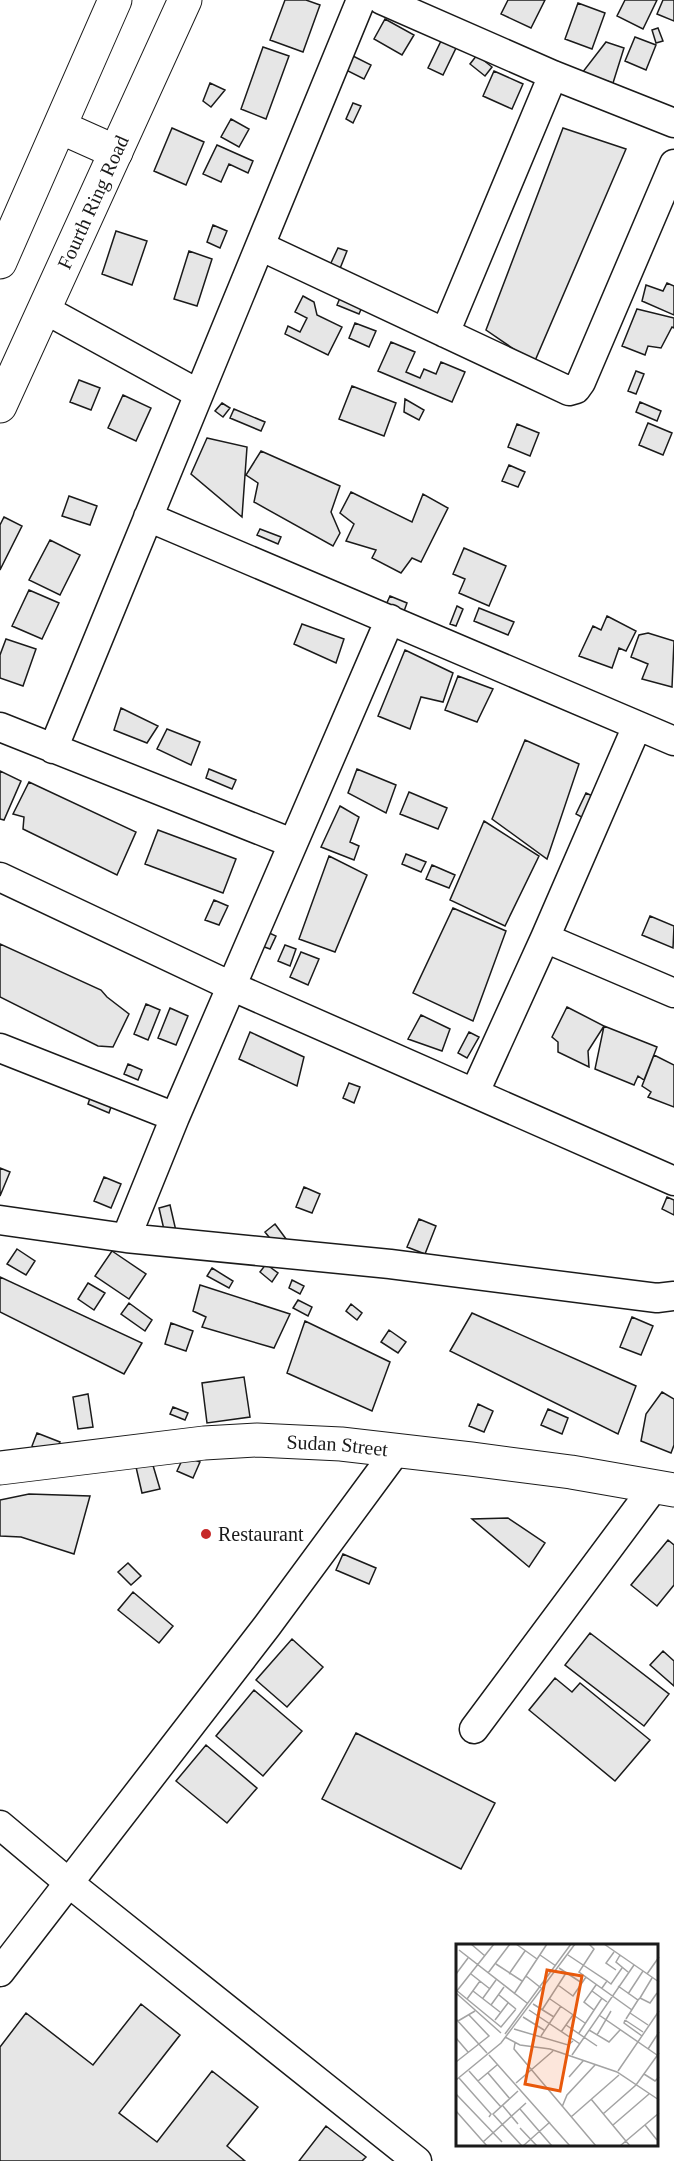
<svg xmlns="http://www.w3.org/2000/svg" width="674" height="2161" font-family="Georgia,serif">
<rect width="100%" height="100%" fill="#fff"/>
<path fill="#e6e6e6" stroke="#1a1a1a" stroke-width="1.5" d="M285 0H306L320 5 303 52 270 40Z
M508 0H545L531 28 501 14Z
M625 0H657L643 29 617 16Z
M663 0H674V21L657 14Z
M578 3 605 13 592 49 565 39Z
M385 19 414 35 402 55 374 39Z
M658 28 663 41 656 43 652 30Z
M635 37 656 45 646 70 625 61Z
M441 41 456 48 443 75 428 68Z
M606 42 624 48 613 83 582 73Z
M263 47 289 56 266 119 241 109Z
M349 54 371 65 364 79 342 68Z
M477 55 492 67 485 76 470 64Z
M494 71 523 84 512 109 483 96Z
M210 83 225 90 211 107 203 101Z
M353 103 361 106 353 123 346 119Z
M231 119 249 129 239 147 221 137Z
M172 128 204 142 186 185 154 171Z
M563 128 626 149 534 363 486 330Z
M217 145 253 161 248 173 229 164 221 182 203 174Z
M213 225 227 231 220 248 207 242Z
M116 231 147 241 132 285 102 274Z
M338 248 347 251 339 271 329 267Z
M189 251 212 259 197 306 174 299Z
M667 283 674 286V315L642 301 646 285 663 291Z
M303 296 314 302 317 315 342 327 328 355 285 334 288 326 300 332 307 318 295 312Z
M340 298 362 307 359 314 337 305Z
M637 309 674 318V328L672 327 661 348 648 346 645 355 622 346Z
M355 323 376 331 369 347 349 338Z
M391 342 415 352 406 372 420 378 424 369 436 374 441 362 465 372 452 402 378 371Z
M636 371 644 374 636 394 628 391Z
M79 380 100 388 91 410 70 402Z
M352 386 396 403 384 436 339 419Z
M123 395 151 408 136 441 108 428Z
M405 399 424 410 419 420 404 412Z
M640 402 661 411 657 421 636 412Z
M222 403 230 408 223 417 215 411Z
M234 409 265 422 261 431 230 418Z
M648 423 672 433 663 455 639 445Z
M517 424 539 433 530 456 508 447Z
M207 438 247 447 242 517 191 474Z
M261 451 340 486 331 512 340 533 333 546 254 502 258 483 246 475Z
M509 465 525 472 518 487 502 481Z
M351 492 412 522 423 494 448 508 421 562 412 558 401 573 372 558 376 550 346 541 354 524 340 513Z
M69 496 97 506 90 525 62 516Z
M4 517 22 526 0 570V525Z
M260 529 281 537 278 544 257 535Z
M50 540 80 555 60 595 29 580Z
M464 548 506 566 489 606 459 593 465 579 453 574Z
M29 590 59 603 42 639 12 626Z
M390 596 407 603 403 614 385 607Z
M457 606 463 609 456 626 450 624Z
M479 608 514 622 508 635 474 621Z
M607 616 636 631 626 651 619 648 612 668 579 656 593 626 601 630Z
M302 624 344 639 336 663 294 644Z
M648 633 674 641 672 687 642 679 648 664 631 657 639 635Z
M6 639 36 649 23 686 0 678V655Z
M405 650 453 673 443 702 421 697 410 729 378 716Z
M458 676 493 689 477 722 445 710Z
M121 708 158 726 147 743 114 730Z
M167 729 200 742 191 765 157 749Z
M525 740 579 764 547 859 492 819Z
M209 769 236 780 232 789 206 778Z
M357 769 396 785 386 813 348 793Z
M0 771 21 781 4 820 0 819Z
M29 782 136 832 117 875 23 829 24 817 13 814Z
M409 792 447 808 438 829 400 814Z
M586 793 597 798 587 820 576 814Z
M340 806 359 817 350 842 359 846 354 860 321 847Z
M484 821 539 856 505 926 450 900Z
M158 830 236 859 223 893 145 864Z
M406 854 426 862 421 872 402 864Z
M329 856 367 875 335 952 299 939Z
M432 865 455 875 449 888 426 879Z
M214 900 228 906 219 925 205 920Z
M453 908 506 931 473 1021 413 993Z
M650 916 674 926 673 948 642 935Z
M265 931 276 936 270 949 259 945Z
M0 944 101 990 107 997 129 1014 113 1047 98 1046 0 997Z
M285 945 296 949 290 966 278 961Z
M301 952 319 959 308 985 290 977Z
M146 1004 160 1010 148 1040 134 1034Z
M567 1007 604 1026 588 1051 589 1067 558 1052V1042L552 1037Z
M170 1008 188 1016 176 1045 158 1038Z
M421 1015 450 1029 442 1051 408 1039Z
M604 1026 657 1047 644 1080 638 1076 634 1085 595 1069Z
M250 1032 304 1057 297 1086 239 1059Z
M469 1032 479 1037 467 1058 458 1053Z
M654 1055 674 1065V1107L648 1097 651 1092 642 1086Z
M128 1064 142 1070 138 1080 124 1074Z
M349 1083 360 1087 354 1103 343 1098Z
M91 1095 112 1104 109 1113 88 1104Z
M0 1168 10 1172 0 1196Z
M104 1177 121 1184 111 1208 94 1201Z
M304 1187 320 1194 312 1213 296 1207Z
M667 1197 674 1200V1215L662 1209Z
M170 1205 176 1231 165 1234 159 1208Z
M419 1219 436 1226 425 1254 407 1247Z
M275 1224 289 1243 280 1251 265 1232Z
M17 1249 35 1261 26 1275 7 1264Z
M112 1251 146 1274 129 1299 95 1276Z
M266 1264 278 1273 272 1282 260 1272Z
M212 1268 233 1281 229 1288 207 1276Z
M0 1277 142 1343 124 1374 0 1312Z
M292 1280 304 1286 300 1294 289 1288Z
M88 1283 105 1293 94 1310 78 1299Z
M200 1285 290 1314 274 1348 202 1327 206 1317 193 1311Z
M298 1300 312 1307 308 1316 293 1308Z
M129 1303 152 1320 145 1331 121 1314Z
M351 1304 362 1313 357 1320 346 1311Z
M472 1313 636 1386 618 1434 450 1351Z
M632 1317 653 1326 641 1355 620 1347Z
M305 1321 390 1362 372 1411 287 1373Z
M171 1323 193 1331 186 1351 165 1344Z
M389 1330 406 1342 398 1353 381 1342Z
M244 1377 250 1417 207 1423 202 1383Z
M662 1392 674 1399V1445L671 1453 641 1441 646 1414Z
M88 1394 93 1427 78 1429 73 1397Z
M478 1404 493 1411 484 1432 469 1426Z
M173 1407 188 1413 185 1420 170 1414Z
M548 1409 568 1418 562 1434 541 1425Z
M37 1433 60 1442 54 1455 32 1446Z
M184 1456 200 1462 193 1478 177 1471Z
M152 1462 160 1489 142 1493 136 1467Z
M29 1494 90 1496 74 1554 21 1537 0 1536V1500Z
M508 1518 545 1543 529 1567 472 1519Z
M668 1540 674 1545V1585L657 1606 631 1585Z
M343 1554 376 1568 369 1584 336 1570Z
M128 1563 141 1576 131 1585 118 1572Z
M133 1592 173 1626 159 1643 118 1610Z
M590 1633 669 1694 644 1726 565 1665Z
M292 1639 323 1667 287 1707 256 1680Z
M663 1651 674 1661V1686L650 1665Z
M555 1678 572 1692 580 1683 650 1740 615 1781 529 1710Z
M254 1690 302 1731 263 1776 216 1736Z
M356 1733 495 1803 461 1869 322 1799Z
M206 1745 257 1788 227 1823 176 1781Z
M141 2004 180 2035 119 2113 157 2142 212 2071 258 2107 227 2146 245 2161H0V2047L26 2013 93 2065Z
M326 2126 366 2157 362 2161H299Z"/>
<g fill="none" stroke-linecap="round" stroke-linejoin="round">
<defs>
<path id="minor" d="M382 0 553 75 674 123
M260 246 569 391 576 389 581 382 674 164
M44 309 199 394
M445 333 553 75
M148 517 674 741
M0 727 292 843
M53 749 361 0
M0 877 231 986 674 1181
M545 938 674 993
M0 1048 175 1117
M475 1092 545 938 637 726
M0 1220 126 1238 390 1264 657 1298 674 1296
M126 1238 175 1117 390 619
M474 1729 654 1487
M0 1825 69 1883 417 2161
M0 1972 267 1626 396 1451"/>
<g id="major">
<path d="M60 127 116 152"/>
<path d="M0 262 115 0"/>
<path id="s1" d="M0 406 185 0"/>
<path id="s2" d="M0 1468 204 1443 257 1440 341 1444 471 1459 571 1472 674 1490"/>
</g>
</defs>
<use href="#minor" stroke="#1a1a1a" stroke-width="31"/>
<use href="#major" stroke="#1a1a1a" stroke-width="35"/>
<use href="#minor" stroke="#fff" stroke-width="28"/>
<use href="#major" stroke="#fff" stroke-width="33"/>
</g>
<circle fill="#c62828" stroke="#fff" stroke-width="2" cx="206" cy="1534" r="6"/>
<g text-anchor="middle" stroke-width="4.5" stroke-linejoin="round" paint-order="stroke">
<g font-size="20" fill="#1a1a1a" stroke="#fff">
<text dy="7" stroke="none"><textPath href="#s1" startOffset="224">Fourth Ring Road</textPath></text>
<text dy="7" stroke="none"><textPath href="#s2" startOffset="339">Sudan Street</textPath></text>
</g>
<g font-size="20" fill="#1a1a1a" stroke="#fff" text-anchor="start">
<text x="218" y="1541">Restaurant</text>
</g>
</g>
<g transform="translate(456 1944)">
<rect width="202" height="202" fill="#fff"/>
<path fill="none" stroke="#a3a3a3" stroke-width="1.5" d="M15 0 29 12M60 0 81 15M133 0 138 5 123 28 176 66M148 0 203 38M3 6 71 59M158 8 150 19 160 26M84 11 100 22M112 11 151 37 146 44M164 11 160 18 172 28M40 20 66 37M103 24 126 39M32 29 54 0M0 30 12 14M15 30 34 45M53 30 69 7M191 30 203 13M70 32 85 44M151 37 155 40 166 24M102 41 117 52 130 33M162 42 182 56 184 54 194 59 201 49M0 46 45 83 60 65M17 47 44 68M136 47 151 58M0 48 38 0M0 49 45 89M58 50 91 0M172 50 187 27M43 51 60 65M27 54 40 36M184 54 196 34M11 55 24 37M94 55 129 79M77 60 98 73M35 61 48 43M73 66 124 100M86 66 110 29M138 66 128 58 140 41M174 69 192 81M143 71 201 111M67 73 88 86M0 75 31 109M170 75 182 56M39 76 52 59M169 76 168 79 186 92M169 76 187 88M2 77 19 67M110 81 141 102M58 85 112 101 117 97M133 86 153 98 164 86M105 88 117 71M123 89 146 54M49 90 115 0M141 91 155 67M85 92 105 62M49 93 64 101 94 105 161 128 203 156M0 94 12 108M59 99 58 105 140 202M192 105 203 88M33 111 114 202M116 111 178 21M0 118 33 92 13 71M13 127 45 163M162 127 203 67M32 129 54 155M188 130 199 137 203 133M113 133 127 117M3 134 35 170 33 173M0 136 45 99 119 0M22 137 41 121M60 139 97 107M62 147 37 170 66 202M0 150 46 198M135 155 174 202M47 162 62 180M106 163 111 151 139 121M64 165 96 202M0 167 31 202M147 170 180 141 203 109M115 173 163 131M157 181 193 150M189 181 201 196M64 184 81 202M27 198 70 159M67 202 94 178M164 202 203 169"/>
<path fill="#e8590c" fill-opacity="0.15" stroke="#e8590c" stroke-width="3" d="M91 26 126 32 104 147 69 140Z"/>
<rect width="202" height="202" fill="none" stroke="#1a1a1a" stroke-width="3"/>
</g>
</svg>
